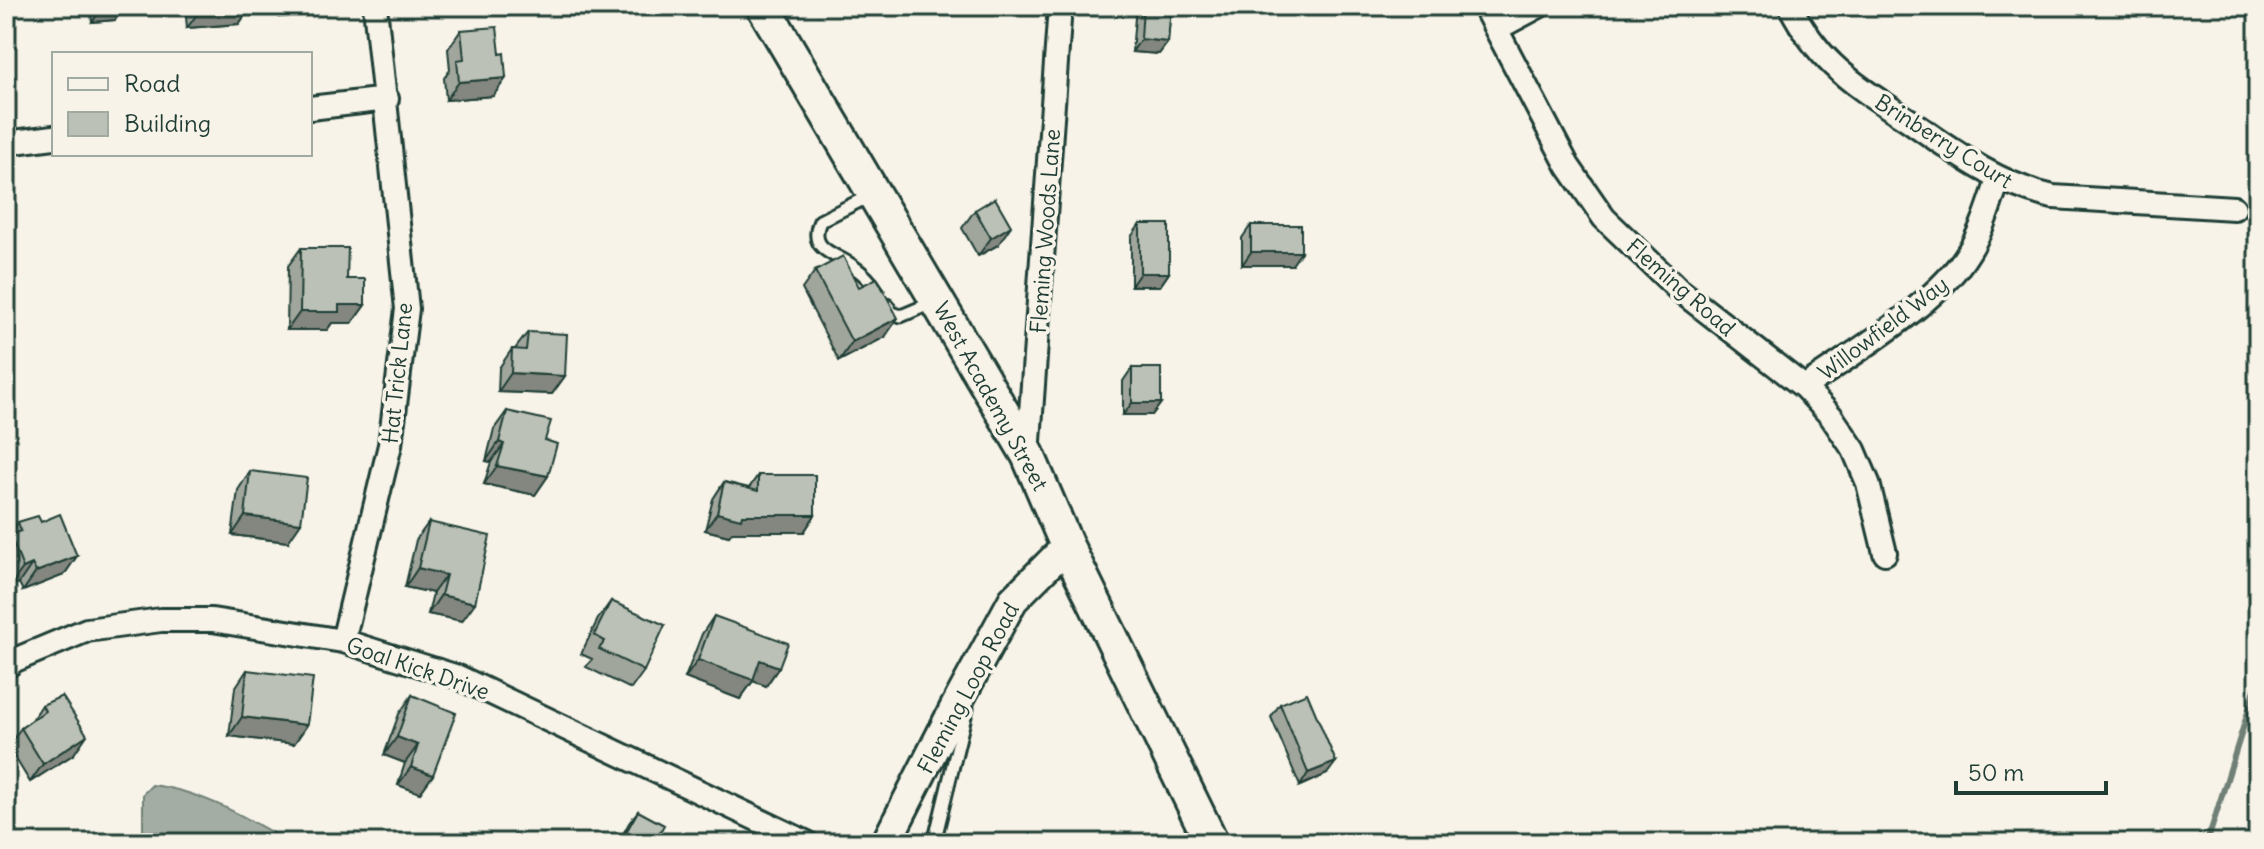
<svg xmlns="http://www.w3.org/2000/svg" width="2264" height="849" font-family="Delius,sans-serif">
<rect width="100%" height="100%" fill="#f7f3e8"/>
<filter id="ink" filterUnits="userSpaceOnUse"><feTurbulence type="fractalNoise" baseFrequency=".0125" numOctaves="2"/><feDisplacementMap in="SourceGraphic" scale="16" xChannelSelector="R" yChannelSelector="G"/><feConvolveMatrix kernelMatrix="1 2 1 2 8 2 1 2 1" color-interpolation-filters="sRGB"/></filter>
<g filter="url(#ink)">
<path fill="#a4ada3" stroke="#6f8077" stroke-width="2" d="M152 785C201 791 248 818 290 843H143V794Z"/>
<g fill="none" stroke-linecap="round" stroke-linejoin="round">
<path stroke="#6f8077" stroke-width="6" d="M2207 843 2258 680"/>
<defs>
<path id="service" d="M871 195 820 221C807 251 836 253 854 267 864 274 871 281 877 291
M887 305 892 313 901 316 934 302
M934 843 967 708"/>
<path id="minor" d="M1484 6 1568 166 1604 218 1678 289 1804 387 1831 416 1854 450 1868 483 1885 553
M1790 6C1801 27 1816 49 1833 65 1857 88 1886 105 1913 123 1957 154 1999 185 2053 197L2234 208
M1496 29 1539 6
M310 108 387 99
M6 143 54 137
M1804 387C1853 353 1931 307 1964 259 1981 235 1989 207 1998 180
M1028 455 1060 6
M343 641 390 445 407 309 375 6
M6 667 15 660 87 630 161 620H212L343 641 458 677 807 843"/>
<path id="tertiary" d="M886 843 954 709 1013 600 1067 546"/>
<path id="secondary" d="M763 6 1028 455 1067 546 1212 843"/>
</defs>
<use href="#service" stroke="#1f3d34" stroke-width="17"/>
<use href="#minor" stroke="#1f3d34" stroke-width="28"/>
<use href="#tertiary" stroke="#1f3d34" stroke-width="34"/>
<use href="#secondary" stroke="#1f3d34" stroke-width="38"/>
<use href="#service" stroke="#f7f3e8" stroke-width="11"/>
<use href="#minor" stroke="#f7f3e8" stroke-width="22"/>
<use href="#tertiary" stroke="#f7f3e8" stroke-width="28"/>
<use href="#secondary" stroke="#f7f3e8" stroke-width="32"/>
</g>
<path fill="#a1a69d" stroke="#1f3d34" stroke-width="2" d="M90 6H125L115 20 92 22Z
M185 6H251L239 24 187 28Z
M279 6H335L332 12 280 17Z
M1136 6H1171L1168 42 1159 54 1132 52Z
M461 30 500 54 506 78 493 96 446 100 444 78 450 70 448 49Z
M975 210 998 245 978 256 962 228Z
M1140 224 1169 273 1160 286H1131V237Z
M1251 225 1292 265H1242V238Z
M301 248 347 279 365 305 352 323H332L327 330H287L288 266Z
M815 271 885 337 839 361 802 289Z
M528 332 565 376 552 394 498 392 499 368 512 349H515Z
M1132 368 1161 403 1152 415H1123V381Z
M507 411 545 440 548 476 535 495 484 484 491 462 486 461 494 429Z
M250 471 288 542 232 535 238 490Z
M758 475 815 515 804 532H732L729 536 705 530 713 499 724 482 749 488Z
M18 522H41L77 556 64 575 23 591 19 583 10 586 6 576V539Z
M429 522 462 621 428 614 433 593 405 587 416 540Z
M611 601 644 671 631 689 586 667 592 659 581 654 598 619Z
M714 616 779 667 766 686 753 681 740 699 685 678 702 634Z
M247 670 307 725 294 744 229 736 235 688Z
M412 695 433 775 420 793 398 785 405 763 384 755 399 714Z
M1280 704 1327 774 1300 786 1271 717Z
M42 705 74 754 30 782 8 746 21 728 32 720Z
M638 811 654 843H618L629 823Z"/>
<path fill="#83877f" stroke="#1f3d34" stroke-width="2" d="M104 6H125L115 20 92 22Z
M244 6H251L239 24 187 28 200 10Z
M288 6H335L332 12 280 17Z
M1141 39 1168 42 1159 54 1132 52Z
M506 78 493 96 446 100 459 82Z
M1011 226 998 245 978 256 991 238Z
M1251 252H1301L1292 265H1242Z
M1140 273H1169L1160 286H1131Z
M339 305H365L352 323H332L327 330H287L300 312Z
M898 318 885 337 839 361 852 342Z
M511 373 565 376 552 394 498 392Z
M1132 403H1161L1152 415H1123Z
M499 442 504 444 491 462 486 461Z
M497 466 548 476 535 495 484 484Z
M717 513 742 515H815L804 532H732L729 536 705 530Z
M245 516 301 523 288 542 232 535Z
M77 556 64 575 23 591 36 572Z
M32 564 19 583 10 586 23 568Z
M418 568 446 575 433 593 405 587Z
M441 595 475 603 462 621 428 614Z
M698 660H760L779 667 766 686 753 681 740 699 685 678Z
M242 717 307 725 294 744 229 736Z
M87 735 74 754 30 782 43 764Z
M397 737 418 745 405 763 384 755Z
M1336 762 1327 774 1300 786 1308 773Z
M411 767 433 775 420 793 398 785Z"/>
<path fill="#bbc1b6" stroke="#1f3d34" stroke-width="2" d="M200 6H244L200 10Z
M1143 6H1171L1168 42 1141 39Z
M497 27 500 54 504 53 506 78 459 82 457 60 464 59 461 30Z
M995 198 1011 226 991 238 975 210Z
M1140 224H1169V273H1140Z
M1251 225H1301V252H1251Z
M301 248H348L347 279H365V305H339V312H300Z
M843 256 859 287 877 278 898 318 852 342 815 271Z
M528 332 567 334 565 376 511 373 512 349 526 350Z
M1132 368H1161V403H1132Z
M507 411 551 421 545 440 557 444 548 476 497 466 504 444 499 442Z
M250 471 307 478 301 523 245 516Z
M758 475H815V515H742L741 519 717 513 724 482 758 491Z
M60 514 77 556 36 572 32 564 23 568 10 535 21 531 18 522 38 516 41 522Z
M429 522 490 536 475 603 441 595 446 575 418 568Z
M611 601 665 625 644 671 599 649 605 641 594 635Z
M714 616 788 643 779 667 760 660 753 680 698 660Z
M247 670 313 678 307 725 242 717Z
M1307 693 1336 762 1308 773 1280 704Z
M412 695 456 713 433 775 411 767 418 745 397 737Z
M62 696 87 735 43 764 21 728 45 711 42 705Z
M638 811 664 825 654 843H620Z"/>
</g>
<g text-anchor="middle" stroke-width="7" stroke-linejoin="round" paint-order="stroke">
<g font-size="22" fill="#1f3d34" stroke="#f7f3e8">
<text transform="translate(1944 141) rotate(32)" y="8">Brinberry Court</text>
<text transform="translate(1045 231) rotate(-86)" y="8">Fleming Woods Lane</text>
<text transform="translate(1681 287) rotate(41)" y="8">Fleming Road</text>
<text transform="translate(1883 328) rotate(-37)" y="8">Willowfield Way</text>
<text transform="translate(397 373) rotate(-84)" y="8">Hat Trick Lane</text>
<text transform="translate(991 396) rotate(61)" y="8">West Academy Street</text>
<text transform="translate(418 668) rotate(19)" y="8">Goal Kick Drive</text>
<text transform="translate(968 688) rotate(-62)" y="8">Fleming Loop Road</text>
</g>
</g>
<rect width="2264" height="849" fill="none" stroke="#f7f3e8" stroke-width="32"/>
<rect x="16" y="16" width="2232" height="817" fill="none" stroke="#1f3d34" stroke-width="3" filter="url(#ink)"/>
<rect x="52" y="52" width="260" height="104" fill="#f7f3e8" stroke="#a1aaa0" stroke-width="2"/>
<rect x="68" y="78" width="40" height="12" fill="#f7f3e8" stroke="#a1aaa0" stroke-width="2"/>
<text x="124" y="92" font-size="24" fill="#1f3d34">Road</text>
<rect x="68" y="112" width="40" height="24" fill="#bbc1b6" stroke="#a1aaa0" stroke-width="2"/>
<text x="124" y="132" font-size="24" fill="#1f3d34">Building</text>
<path d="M1956 781v12h150v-12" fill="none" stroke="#1f3d34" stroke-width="4"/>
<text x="1968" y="781" font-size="24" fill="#1f3d34" stroke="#f7f3e8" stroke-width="6" paint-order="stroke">50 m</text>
</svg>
